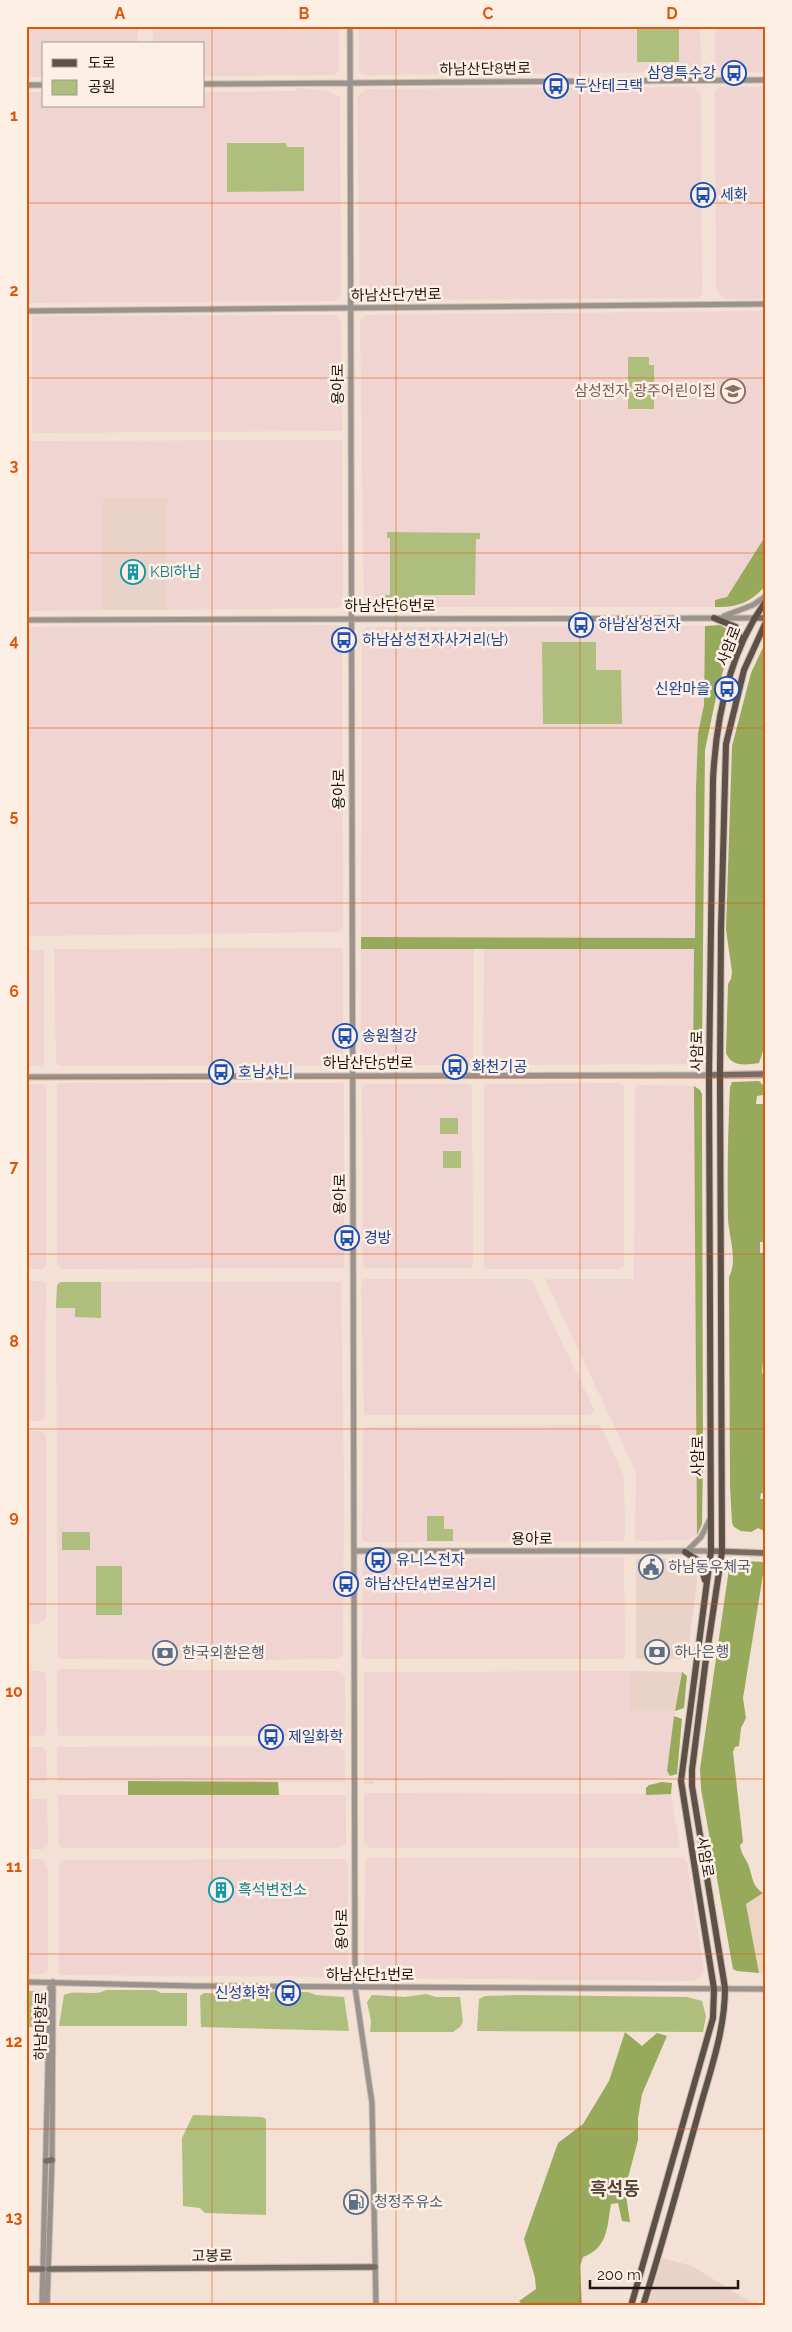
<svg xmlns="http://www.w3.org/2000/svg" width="792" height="2332" font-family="Raleway,'Noto Sans KR',sans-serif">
<rect width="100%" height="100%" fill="#f3e1d5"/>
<path fill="#e9d2c7" d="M102 498H167L166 610H103Z
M638 1559H684L693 1562 696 1568 697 1582 688 1651 684 1659H638L636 1657V1561Z
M630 1671 682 1672 675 1711H630Z
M662 2258 692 2266 757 2306H648Z"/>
<path fill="#efd4d2" d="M26 26H138V44H44V77H26Z
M153 26H339V70L335 75 204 76V44H153Z
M359 26H700L701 66 696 72 363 75 359 71Z
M715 26H766V72L721 73 715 63Z
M695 87 701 95 702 294 698 298 366 300 360 295 357 97 365 89Z
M720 87H766V299H725L716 289 715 91Z
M296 88 328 91 340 98 341 296 336 301 26 303V92H44V106H204V92L296 91Z
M766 311V535L727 597 716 600 715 607H364L360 320 366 315Z
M335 315 341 322 342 431 36 433 32 431V316Z
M342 440 343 603 338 608 166 610 167 498H103V610L26 611V441Z
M337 625 342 630 343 929 339 932 26 936V627Z
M705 626 704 705 698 733 696 788 695 938 361 937 362 632 366 627Z
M343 948V1064L341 1066H60L56 1063 54 949Z
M361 949H474L473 1061 470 1065H366L361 1061Z
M484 949H694L693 1064 486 1065 483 1061Z
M26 950H44V1063L41 1066H26Z
M57 1083H342L344 1086V1265L342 1268 62 1269 57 1264Z
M620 1083 624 1086V1266L620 1269H486L484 1267V1086L486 1084Z
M26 1084H43L46 1087V1266L42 1269H26Z
M366 1084H469L472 1087 473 1264 470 1268H366L363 1266 362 1087Z
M639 1085 694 1086 697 1535 688 1540 637 1541 635 1539 636 1472 546 1281 548 1279H634L635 1089Z
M364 1279H531L595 1411 589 1415H364L361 1283Z
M26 1281H42L46 1284 45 1417 40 1421H26Z
M60 1282H341L344 1483 343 1656 336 1659 235 1660 63 1659 58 1657 56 1308 57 1285Z
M600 1425 624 1476 625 1538 622 1541 365 1542 362 1540 363 1429 365 1427Z
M26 1431H42L46 1436V1619L35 1625 28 1622 26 1618Z
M623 1557 624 1558 625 1657 622 1659H365L362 1656 363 1563 366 1559Z
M60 1669 339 1671 345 1676V1734L343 1736H59L57 1733V1672Z
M26 1671H43L46 1675V1733L43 1736H26Z
M630 1671V1711H675L667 1771 670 1776 651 1780 374 1781V1785L364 1783V1672Z
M338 1746 345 1751V1782L58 1781 57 1775V1747Z
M26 1747H42L46 1751 47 1781H26Z
M364 1793 671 1794 680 1848H370L364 1843Z
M58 1795H346V1843L338 1848H63L59 1845Z
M26 1799H47L48 1845 43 1849H26Z
M368 1858H683L687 1863 704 1971 699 1978 692 1981 369 1978 364 1971 365 1860Z
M26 1859H43L48 1871V1971L43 1974H26Z
M338 1859H343L348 1865V1969L342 1977 62 1975 59 1973V1864L64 1860Z"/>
<path fill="#edd5c3" d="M763 1893 766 1895V1974L759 1973 746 1903Z"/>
<path fill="#aebe7d" d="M637 26H679V62H637Z
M227 143H286L287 147H304V191L227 192Z
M628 357H649V365H654V409H628Z
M387 532 480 533V539H476L475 595H414L413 608H385V595H390V538H387Z
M542 642H596V670H621L622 724H543Z
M440 1118H458V1134H440Z
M443 1151H461V1168H443Z
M60 1282H101V1318L75 1317V1308H56L57 1285Z
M427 1516H444V1529H453V1541H427Z
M62 1532H90V1550H62Z
M96 1566H122V1615H96Z
M106 1990H155L161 1993H187V2026H59L64 1995C78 1989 93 1997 106 1990Z
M26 1991H41L44 2023 41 2027H26Z
M242 1991 308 1992 316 1995 344 1997 349 2031 201 2027 200 1996 204 1993 235 1994Z
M426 1994 436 1997H460L463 2022 460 2027 453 2032H370L371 2021 367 2002 372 1995 404 1997Z
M519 1995 687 1997 702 2001 706 2016 703 2032 477 2031 479 1999 485 1996Z
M193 2115 262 2117 266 2119V2215L205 2213 200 2208 183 2206 182 2138Z"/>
<path fill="#97aa5b" d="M766 535V585C752 602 737 608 715 607V600L727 597Z
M720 625 732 632 733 637 718 688 705 750 702 1053 698 1064H693L694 949H361V937L695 938 696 788 698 733 704 705 705 626Z
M766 641V905L763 1051 759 1063C746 1065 731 1067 726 1053L728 984 731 979 732 972 726 930 732 746 751 673Z
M759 1081 763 1085V1095L757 1096 756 1104H764L766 1234V1242H760V1253H766V1361H763L762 1373 766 1374V1479L765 1493H761L760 1499H766L764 1531 758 1528 751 1532 741 1531 734 1527 732 1523 730 1486 729 1277C738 1260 729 1237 728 1219 727 1175 728 1131 730 1087L732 1082Z
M694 1086 700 1090 702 1094 703 1463 702 1524 697 1535Z
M745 1561 765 1562 743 1698 746 1718 741 1728 739 1746 735 1747 733 1752 743 1842 740 1845C741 1852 743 1855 746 1860 753 1872 750 1885 763 1893L746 1904 759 1973 737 1971 733 1969 701 1789 700 1769 729 1569 738 1562Z
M682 1672 687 1676 684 1708 675 1711Z
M674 1716 682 1719 677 1774 670 1776 667 1771Z
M128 1781 278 1782 279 1795H128Z
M662 1782 672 1783 671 1794 646 1795V1788L649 1785Z
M625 2032 642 2046 657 2033 667 2036 642 2094 638 2118V2140L625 2189 630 2222 622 2221 618 2203 611 2204C607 2227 608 2248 583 2257L580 2266 582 2306H523L519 2301 536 2289 535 2278 524 2239 558 2143 583 2124 609 2081Z"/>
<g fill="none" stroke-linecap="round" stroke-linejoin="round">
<defs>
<path id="tertiary" d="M350 26 355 1987 372 2103 376 2306
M204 84 766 80
M26 85H44
M26 311 766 304
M724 616 753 605 766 596
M26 620 754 618
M26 1077 709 1075
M354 1551H711
M686 1552 701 1537 710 1519
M26 1982 194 1986 766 1989
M42 2306 50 1985 53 1982
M47 2306 52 2160 53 1982"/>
<path id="secondary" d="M754 618H766
M709 1075 766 1074
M711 1551 766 1553
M46 2161 52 2160
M26 2269H43
M49 2269 375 2267"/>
<path id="primary" d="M714 618 736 627 741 641
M685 1552 699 1561 705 1580
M631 2306 713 2018 714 1989 681 1781 711 1551 709 1075 713 780C716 718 729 652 766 601
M643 2306C663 2242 680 2179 698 2115 709 2074 725 2032 725 1988L692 1786V1770L705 1666 722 1552 720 1074 721 929 726 744 744 670 766 622"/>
</defs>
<use href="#tertiary" stroke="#cdbdb2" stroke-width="7"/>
<use href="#secondary" stroke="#cdbdb2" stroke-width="8"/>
<use href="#primary" stroke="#cdbdb2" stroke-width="8"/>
<use href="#tertiary" stroke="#9a938d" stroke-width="5"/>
<use href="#secondary" stroke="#766c64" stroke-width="5.5"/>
<use href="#primary" stroke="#5c5047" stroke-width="6"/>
</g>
<path fill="none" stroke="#de560c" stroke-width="1" stroke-opacity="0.55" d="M212 26V2306M396 26V2306M580 26V2306M26 203H766M26 378H766M26 553H766M26 728H766M26 903H766M26 1078H766M26 1254H766M26 1429H766M26 1604H766M26 1779H766M26 1954H766M26 2129H766"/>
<defs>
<symbol id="bus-ring" viewBox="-11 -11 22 22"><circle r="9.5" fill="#feefe5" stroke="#1a4fb4" stroke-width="1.5"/><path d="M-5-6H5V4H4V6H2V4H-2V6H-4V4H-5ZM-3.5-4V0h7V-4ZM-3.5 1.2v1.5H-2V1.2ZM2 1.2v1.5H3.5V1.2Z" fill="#1a4fb4"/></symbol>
<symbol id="school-ring" viewBox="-11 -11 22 22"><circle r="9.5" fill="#feefe5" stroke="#8d6e63" stroke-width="1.5"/><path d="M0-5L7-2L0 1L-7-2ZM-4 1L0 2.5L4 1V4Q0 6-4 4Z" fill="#8d6e63"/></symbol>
<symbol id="building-ring" viewBox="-11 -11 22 22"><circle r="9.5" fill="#feefe5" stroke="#0f9aa8" stroke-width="1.5"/><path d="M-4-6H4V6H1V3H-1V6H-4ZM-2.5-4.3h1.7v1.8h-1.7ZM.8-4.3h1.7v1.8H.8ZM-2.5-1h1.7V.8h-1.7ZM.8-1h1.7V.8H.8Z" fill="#0f9aa8"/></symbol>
<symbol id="civic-ring" viewBox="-11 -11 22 22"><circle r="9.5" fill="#feefe5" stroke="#5c6f8a" stroke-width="1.5"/><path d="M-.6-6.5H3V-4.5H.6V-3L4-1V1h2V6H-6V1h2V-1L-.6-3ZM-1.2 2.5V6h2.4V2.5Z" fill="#5c6f8a"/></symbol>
<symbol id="bank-ring" viewBox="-11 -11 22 22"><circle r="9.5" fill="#feefe5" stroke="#5c6f8a" stroke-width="1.5"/><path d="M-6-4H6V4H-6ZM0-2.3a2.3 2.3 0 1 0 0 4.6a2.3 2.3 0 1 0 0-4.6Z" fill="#5c6f8a"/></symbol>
<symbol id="fuel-ring" viewBox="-11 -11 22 22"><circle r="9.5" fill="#feefe5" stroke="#5c6f8a" stroke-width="1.5"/><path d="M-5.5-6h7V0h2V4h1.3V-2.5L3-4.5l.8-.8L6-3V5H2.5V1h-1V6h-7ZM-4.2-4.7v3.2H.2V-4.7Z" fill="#5c6f8a"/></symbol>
</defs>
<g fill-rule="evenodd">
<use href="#bus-ring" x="720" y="59" width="28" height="28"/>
<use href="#bus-ring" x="542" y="72" width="28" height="28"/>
<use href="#bus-ring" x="689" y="181" width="28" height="28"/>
<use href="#school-ring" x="719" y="377" width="28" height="28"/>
<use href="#building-ring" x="119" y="558" width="28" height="28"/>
<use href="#bus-ring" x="567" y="611" width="28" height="28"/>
<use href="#bus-ring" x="330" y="626" width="28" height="28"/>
<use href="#bus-ring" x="713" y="675" width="28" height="28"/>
<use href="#bus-ring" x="331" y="1022" width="28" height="28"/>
<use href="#bus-ring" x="441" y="1053" width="28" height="28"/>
<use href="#bus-ring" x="207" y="1058" width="28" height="28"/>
<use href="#bus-ring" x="333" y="1224" width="28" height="28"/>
<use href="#bus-ring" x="364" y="1546" width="28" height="28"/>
<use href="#civic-ring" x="637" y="1553" width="28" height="28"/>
<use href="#bus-ring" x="332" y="1570" width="28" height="28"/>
<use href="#bank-ring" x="643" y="1638" width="28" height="28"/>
<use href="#bank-ring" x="151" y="1639" width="28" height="28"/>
<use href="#bus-ring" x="257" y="1723" width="28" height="28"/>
<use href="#building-ring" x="207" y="1876" width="28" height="28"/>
<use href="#bus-ring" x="274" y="1979" width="28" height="28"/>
<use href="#fuel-ring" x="342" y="2188" width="28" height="28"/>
</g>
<g text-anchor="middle" stroke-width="5" stroke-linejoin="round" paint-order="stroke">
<g font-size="15" fill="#1e1814" stroke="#feefe5">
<text transform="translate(485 69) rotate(-1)" y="5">하남산단8번로</text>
<text transform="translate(396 295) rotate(-1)" y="5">하남산단7번로</text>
<text transform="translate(338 384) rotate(-90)" y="5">용아로</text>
<text x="390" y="611">하남산단6번로</text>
<text transform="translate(729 646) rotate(-69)" y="5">사암로</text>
<text transform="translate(339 789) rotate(-90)" y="5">용아로</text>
<text transform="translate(697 1051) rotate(-89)" y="5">사암로</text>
<text x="368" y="1068">하남산단5번로</text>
<text transform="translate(340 1194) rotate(-90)" y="5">용아로</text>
<text transform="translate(698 1456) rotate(-90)" y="5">사암로</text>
<text x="532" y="1544">용아로</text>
<text transform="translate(705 1857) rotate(81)" y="5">사암로</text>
<text transform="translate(342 1929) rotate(-90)" y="5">용아로</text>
<text x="370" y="1980">하남산단1번로</text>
<text transform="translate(41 2026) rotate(-89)" y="5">하남마항로</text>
<text transform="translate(212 2256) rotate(-1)" y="5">고봉로</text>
</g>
<g font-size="15" fill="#164399" stroke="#feefe5" text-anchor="start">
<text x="716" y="78" text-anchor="end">삼영특수강</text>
<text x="574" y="91">두산테크택</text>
<text x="720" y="200">세화</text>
<text x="598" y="630">하남삼성전자</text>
<text x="362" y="645">하남삼성전자사거리(남)</text>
<text x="710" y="694" text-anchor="end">신완마을</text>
<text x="362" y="1041">송원철강</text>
<text x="472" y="1072">화천기공</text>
<text x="238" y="1077">호남샤니</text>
<text x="364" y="1243">경방</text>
<text x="396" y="1565">유니스전자</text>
<text x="364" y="1589">하남산단4번로삼거리</text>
<text x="288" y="1742">제일화학</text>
<text x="270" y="1998" text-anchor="end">신성화학</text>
</g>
<g font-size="15" fill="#785e54" stroke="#feefe5" text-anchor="end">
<text x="716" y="396">삼성전자 광주어린이집</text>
</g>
<g font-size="15" fill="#0d838f" stroke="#feefe5" text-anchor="start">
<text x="150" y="577">KBI하남</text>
<text x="238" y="1895">흑석변전소</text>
</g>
<g font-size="15" fill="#4e5e75" stroke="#feefe5" text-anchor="start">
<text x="668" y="1572">하남동우체국</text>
<text x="674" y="1657">하나은행</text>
<text x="182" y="1658">한국외환은행</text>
<text x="374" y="2207">청정주유소</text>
</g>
<g font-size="18" font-weight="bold" fill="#55473c" stroke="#feefe5">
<text x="615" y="2195">흑석동</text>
</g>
</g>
<rect width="792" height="2332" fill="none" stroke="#feefe5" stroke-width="55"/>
<rect x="42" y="42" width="162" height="65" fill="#feefe5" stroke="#a49991"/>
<rect x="52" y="59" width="25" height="8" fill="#5c5047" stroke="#a49991"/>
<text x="88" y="68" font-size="15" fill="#1e1814">도로</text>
<rect x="52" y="80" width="25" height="15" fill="#aebe7d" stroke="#a49991"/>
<text x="88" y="92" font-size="15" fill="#1e1814">공원</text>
<path d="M590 2280v8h148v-8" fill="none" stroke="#1e1814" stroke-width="2.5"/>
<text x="597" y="2280" font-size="15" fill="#1e1814" stroke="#feefe5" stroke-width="4" paint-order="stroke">200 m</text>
<rect x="28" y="28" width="736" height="2276" fill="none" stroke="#de560c" stroke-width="2"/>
<g font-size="16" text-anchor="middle" font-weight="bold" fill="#de560c">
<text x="120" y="19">A</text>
<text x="304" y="19">B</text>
<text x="488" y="19">C</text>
<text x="672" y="19">D</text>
<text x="14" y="121">1</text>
<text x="14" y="296">2</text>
<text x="14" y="471">3</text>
<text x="14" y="646">4</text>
<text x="14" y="821">5</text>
<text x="14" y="997">6</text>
<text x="14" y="1172">7</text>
<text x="14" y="1347">8</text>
<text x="14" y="1522">9</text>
<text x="14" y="1697">10</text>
<text x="14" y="1872">11</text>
<text x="14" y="2047">12</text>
<text x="14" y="2223">13</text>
</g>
</svg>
